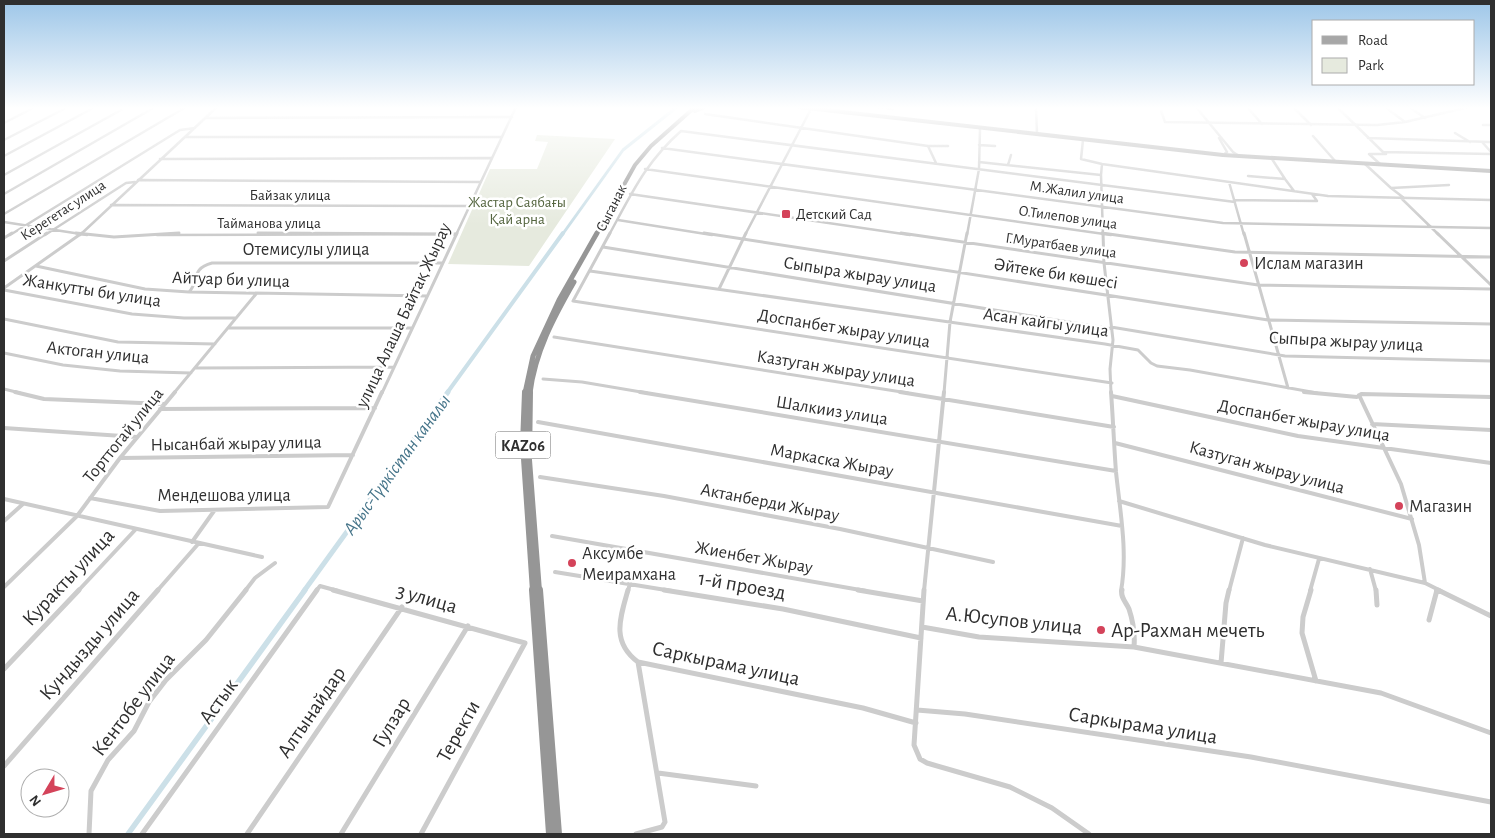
<svg xmlns="http://www.w3.org/2000/svg" width="1495" height="838" font-family="'Alegreya Sans',sans-serif">
<rect width="100%" height="100%" fill="#fff"/>
<path fill="#e6eade" d="M537 135 615 139 529 266 448 264 490 169H537L548 142 535 141Z"/>
<g fill="none" stroke-linecap="round" stroke-linejoin="round">
<path stroke="#cce0e8" stroke-width="3" d="M562 235 623 150 677 107"/>
<path stroke="#cce0e8" stroke-width="4" d="M447 393 563 233"/>
<path stroke="#cce0e8" stroke-width="5" d="M304 591 448 392"/>
<path stroke="#cce0e8" stroke-width="5.5" d="M128 834 305 590"/>
<path stroke="#ccc" stroke-width="2.5" d="M875 107 893 109
M1036 107 1037 134
M1196 107 1233 152 1239 156
M1247 107 1262 124
M1293 107 1311 125
M1337 107 1383 152
M1385 107 1405 122
M1409 107 1425 118
M1161 111 1165 122 1377 125 1405 122 1469 107
M705 114 928 146 936 163
M207 118 512 117
M4 123 35 107
M1483 125H1491
M1455 133 1470 142
M1313 136 1336 162
M185 137H502
M1219 138 1227 152 1223 155
M1368 138 1491 142
M4 140 64 109
M1083 140 1081 159 1102 164 1328 196 1491 200
M1483 143 1491 152
M979 145 995 146
M928 146H948
M662 148 1223 223 1491 228
M4 156 95 107
M160 159 491 158
M979 162 1101 175 1102 164
M1365 164 1391 188
M1380 164 1369 154H1386L1383 152 1491 154
M1008 165 1011 155
M645 169 1111 235
M4 175 121 110
M1101 175 1103 235
M1248 176 1285 179 1272 159
M1285 179 1294 191
M138 180 480 182
M1229 182 1244 235
M4 194 155 107
M630 194 910 235
M1401 198 1439 235
M1404 198 1391 188 1449 185
M1234 200 1317 201 1312 194
M111 205 469 206
M4 214 186 107
M618 220 712 235
M4 222 87 235
M10 235 180 130 195 128
M45 235 126 183 135 182
M80 235 217 107
M157 235 456 234
M456 235 516 107
M609 235C632 193 645 163 681 131L1235 202
M745 235 811 109
M967 235 979 169 980 129"/>
<path stroke="#ccc" stroke-width="3" d="M76 233 114 237 179 233
M258 233 456 234
M610 233 573 301 1112 383
M704 233 1268 320 1491 324
M901 233 1258 285 1491 289
M1102 233 1235 252 1491 257
M1103 233 1104 263 1113 340 1110 369 1111 393
M1244 233 1288 388
M1437 233 1491 285
M4 238 12 233
M603 247 1112 329
M4 261 47 233
M36 266 145 289 189 292 427 296
M590 271 1105 344 1138 350 1151 363 1157 366 1190 370 1317 393
M4 288 82 233
M719 289 746 233
M4 290 132 314 184 318H236
M189 292C200 281 190 269 212 263H442
M4 319 118 342 215 344
M1111 327 1285 356 1491 361
M228 328H412
M554 337 908 393
M4 353 63 365 120 371 191 373
M196 368 394 367
M543 379 582 382 647 393
M4 389 20 393
M174 393 256 294
M382 393 457 233
M944 393 950 322 967 233"/>
<path stroke="#ccc" stroke-width="4" d="M15 392 44 399 165 404
M640 392 1116 471
M900 392 1114 427
M1111 392C1113 418 1114 446 1116 472 1120 511 1128 552 1121 591
M1304 392 1357 397 1361 394 1491 397
M1359 395 1401 484 1419 545 1425 583
M1112 396 1298 436 1491 463
M160 409 375 408
M538 422 1122 526
M1372 424 1491 430
M4 428 137 437
M1115 443 1412 519
M120 458 353 455
M540 477 664 496 840 529 993 562
M90 498 160 511 328 507 382 392
M4 499 262 557
M1119 501 1265 545 1425 583 1441 591
M4 521 23 504
M552 536 866 591
M192 542 214 511
M1370 569 1376 591
M555 572 672 591
M4 587 77 516 120 458 175 392
M78 591 136 529
M157 591 199 543
M245 591 255 578 275 563
M316 591 320 586 338 591
M628 591 630 583
M924 591 944 392
M1229 591 1243 538
M1310 591 1319 559
M1436 591 1437 589"/>
<path stroke="#ccc" stroke-width="5" d="M333 590 525 643 421 834
M628 590C620 618 611 642 638 662
M664 590 783 609 921 638
M858 590 923 601
M924 590 914 745 920 759 927 763 1010 787 1052 808 1089 834
M1122 590C1120 597 1126 602 1129 609 1133 621 1135 635 1134 647
M1311 590 1303 617 1302 633 1316 681
M1376 590 1377 605
M1438 590 1491 616
M1429 620 1437 590
M922 627 979 637 1134 647 1381 693 1491 733
M1221 663 1226 603 1229 590
M4 669 79 590
M917 710 965 714 1251 757 1491 802
M4 766 158 590
M658 773 756 786
M89 834 91 791 108 760 134 731 149 702 166 680 206 640 246 590
M142 834 317 590
M247 834 402 607
M341 834 468 626
M636 834 662 827 665 822 638 662 863 708 916 723"/>
<path stroke="#a7a7a7" stroke-width="4" d="M798 107 1223 155 1491 171"/>
<path stroke="#969696" stroke-width="4" d="M695 111 705 107
M596 235 635 165 651 146 695 107"/>
<path stroke="#969696" stroke-width="5" d="M525 393 533 356 559 300 597 233
M530 393C535 352 554 317 574 282"/>
<path stroke="#969696" stroke-width="6" d="M525 392 523 444 533 591
M530 392 529 460 539 591"/>
<path stroke="#969696" stroke-width="8" d="M533 590 550 834
M539 590 558 834"/>
</g>
<linearGradient id="sky" x2="0" y2="1"><stop stop-color="#9dc6e8"/><stop offset="0.48" stop-color="#fff"/><stop offset="1" stop-color="#fff" stop-opacity="0"/></linearGradient>
<rect width="1495" height="225" fill="url(#sky)"/>
<g fill="#d4435a" stroke="#fff" stroke-width="2">
<rect x="781" y="209" width="10" height="10" rx="2.5"/>
<circle cx="1244" cy="263" r="5"/>
<circle cx="1399" cy="506" r="5"/>
<circle cx="572" cy="563" r="5"/>
<circle cx="1101" cy="630" r="5"/>
</g>
<g text-anchor="middle" stroke-width="5" stroke-linejoin="round" paint-order="stroke">
<g font-size="15" fill="#2f2f2f" stroke="#fff">
<text transform="translate(1077 192) rotate(8)" y="5">М.Жалил улица</text>
<text x="290" y="200">Байзак улица</text>
<text transform="translate(611 208) rotate(-63)" y="5">Сыганак</text>
<text transform="translate(63 210) rotate(-33)" y="5">Керегетас улица</text>
<text transform="translate(1068 217) rotate(8)" y="5">О.Тилепов улица</text>
<text x="269" y="228">Тайманова улица</text>
<text transform="translate(1061 245) rotate(8)" y="5">Г.Муратбаев улица</text>
</g>
<g font-size="15" fill="#556640" stroke="#fff">
<text x="517" y="207">Жастар Саябағы<tspan x="517" dy="17">Қай арна</tspan></text>
</g>
<g font-size="15" fill="#2f2f2f" stroke="#fff" text-anchor="start">
<text x="796" y="219">Детский Сад</text>
</g>
<rect fill="#fff" stroke="#6d6d6d" stroke-width="1" x="495.5" y="431.5" width="55" height="27" rx="4"/>
<g font-size="16" font-weight="bold" fill="#2f2f2f">
<text x="523" y="451">KАZ06</text>
</g>
<g font-size="18" fill="#2f2f2f" stroke="#fff">
<text x="306" y="255">Отемисулы улица</text>
<text transform="translate(1056 273) rotate(9)" y="6">Әйтеке би көшесі</text>
<text transform="translate(860 274) rotate(9)" y="6">Сыпыра жырау улица</text>
<text transform="translate(231 279) rotate(2)" y="6">Айтуар би улица</text>
<text transform="translate(92 290) rotate(9)" y="6">Жанкутты би улица</text>
<text transform="translate(403 315) rotate(-65)" y="6">улица Алаша Байтақ Жырау</text>
<text transform="translate(1046 322) rotate(8)" y="6">Асан кайгы улица</text>
<text transform="translate(844 328) rotate(9)" y="6">Доспанбет жырау улица</text>
<text transform="translate(1346 341) rotate(3)" y="6">Сыпыра жырау улица</text>
<text transform="translate(98 352) rotate(6)" y="6">Актоган улица</text>
<text transform="translate(836 368) rotate(9)" y="6">Казтуган жырау улица</text>
<text transform="translate(832 410) rotate(9)" y="6">Шалкииз улица</text>
<text transform="translate(1304 420) rotate(10)" y="6">Доспанбет жырау улица</text>
<text transform="translate(123 435) rotate(-51)" y="6">Торттогай улица</text>
<text transform="translate(236 443) rotate(-1)" y="6">Нысанбай жырау улица</text>
<text transform="translate(832 460) rotate(10)" y="6">Маркаска Жырау</text>
<text transform="translate(1267 467) rotate(15)" y="6">Казтуган жырау улица</text>
<text x="224" y="501">Мендешова улица</text>
<text transform="translate(770 502) rotate(11)" y="6">Актанберди Жырау</text>
<text transform="translate(754 557) rotate(10)" y="6">Жиенбет Жырау</text>
</g>
<g font-size="18" fill="#2f2f2f" stroke="#fff" text-anchor="start">
<text x="1254" y="269">Ислам магазин</text>
<text x="1409" y="512">Магазин</text>
<text x="582" y="559">Аксумбе<tspan x="582" dy="21">Меирамхана</tspan></text>
</g>
<g font-size="19" font-style="italic" fill="#457489" stroke="#fff">
<text transform="translate(396 464) rotate(-54)" y="7">Арыс-Түркістан каналы</text>
</g>
<g font-size="21" fill="#2f2f2f" stroke="#fff">
<text transform="translate(68 577) rotate(-47)" y="7">Куракты улица</text>
<text transform="translate(742 585) rotate(10)" y="7">1-й проезд</text>
<text transform="translate(427 598) rotate(16)" y="7">3 улица</text>
<text transform="translate(1014 620) rotate(6)" y="7">А.Юсупов улица</text>
<text transform="translate(89 644) rotate(-49)" y="7">Кундызды улица</text>
<text transform="translate(726 663) rotate(12)" y="7">Саркырама улица</text>
<text transform="translate(218 701) rotate(-54)" y="7">Астык</text>
<text transform="translate(133 704) rotate(-53)" y="7">Кентобе улица</text>
<text transform="translate(311 712) rotate(-56)" y="7">Алтынайдар</text>
<text transform="translate(391 722) rotate(-59)" y="7">Гулзар</text>
<text transform="translate(1143 725) rotate(9)" y="7">Саркырама улица</text>
<text transform="translate(458 731) rotate(-61)" y="7">Теректи</text>
</g>
<g font-size="21" fill="#2f2f2f" stroke="#fff" text-anchor="start">
<text x="1111" y="637">Ар-Рахман мечеть</text>
</g>
</g>
<rect width="1495" height="838" fill="none" stroke="#2f2f2f" stroke-width="10"/>
<rect x="1312" y="20" width="162" height="65" fill="#ffffff" stroke="#acacac"/>
<rect x="1322" y="36" width="25" height="8" fill="#a7a7a7" stroke="#acacac"/>
<text x="1358" y="45" font-size="15" fill="#2f2f2f">Road</text>
<rect x="1322" y="58" width="25" height="15" fill="#e6eade" stroke="#acacac"/>
<text x="1358" y="70" font-size="15" fill="#2f2f2f">Park</text>
<g transform="translate(45 793) rotate(232)"><circle r="24" fill="#ffffff" stroke="#acacac"/>
<path d="M0-4L9 19L0 12L-9 19Z" fill="#d4435a"/>
<text y="-8" font-size="14" font-weight="bold" text-anchor="middle" fill="#2f2f2f">N</text>
</g>
</svg>
